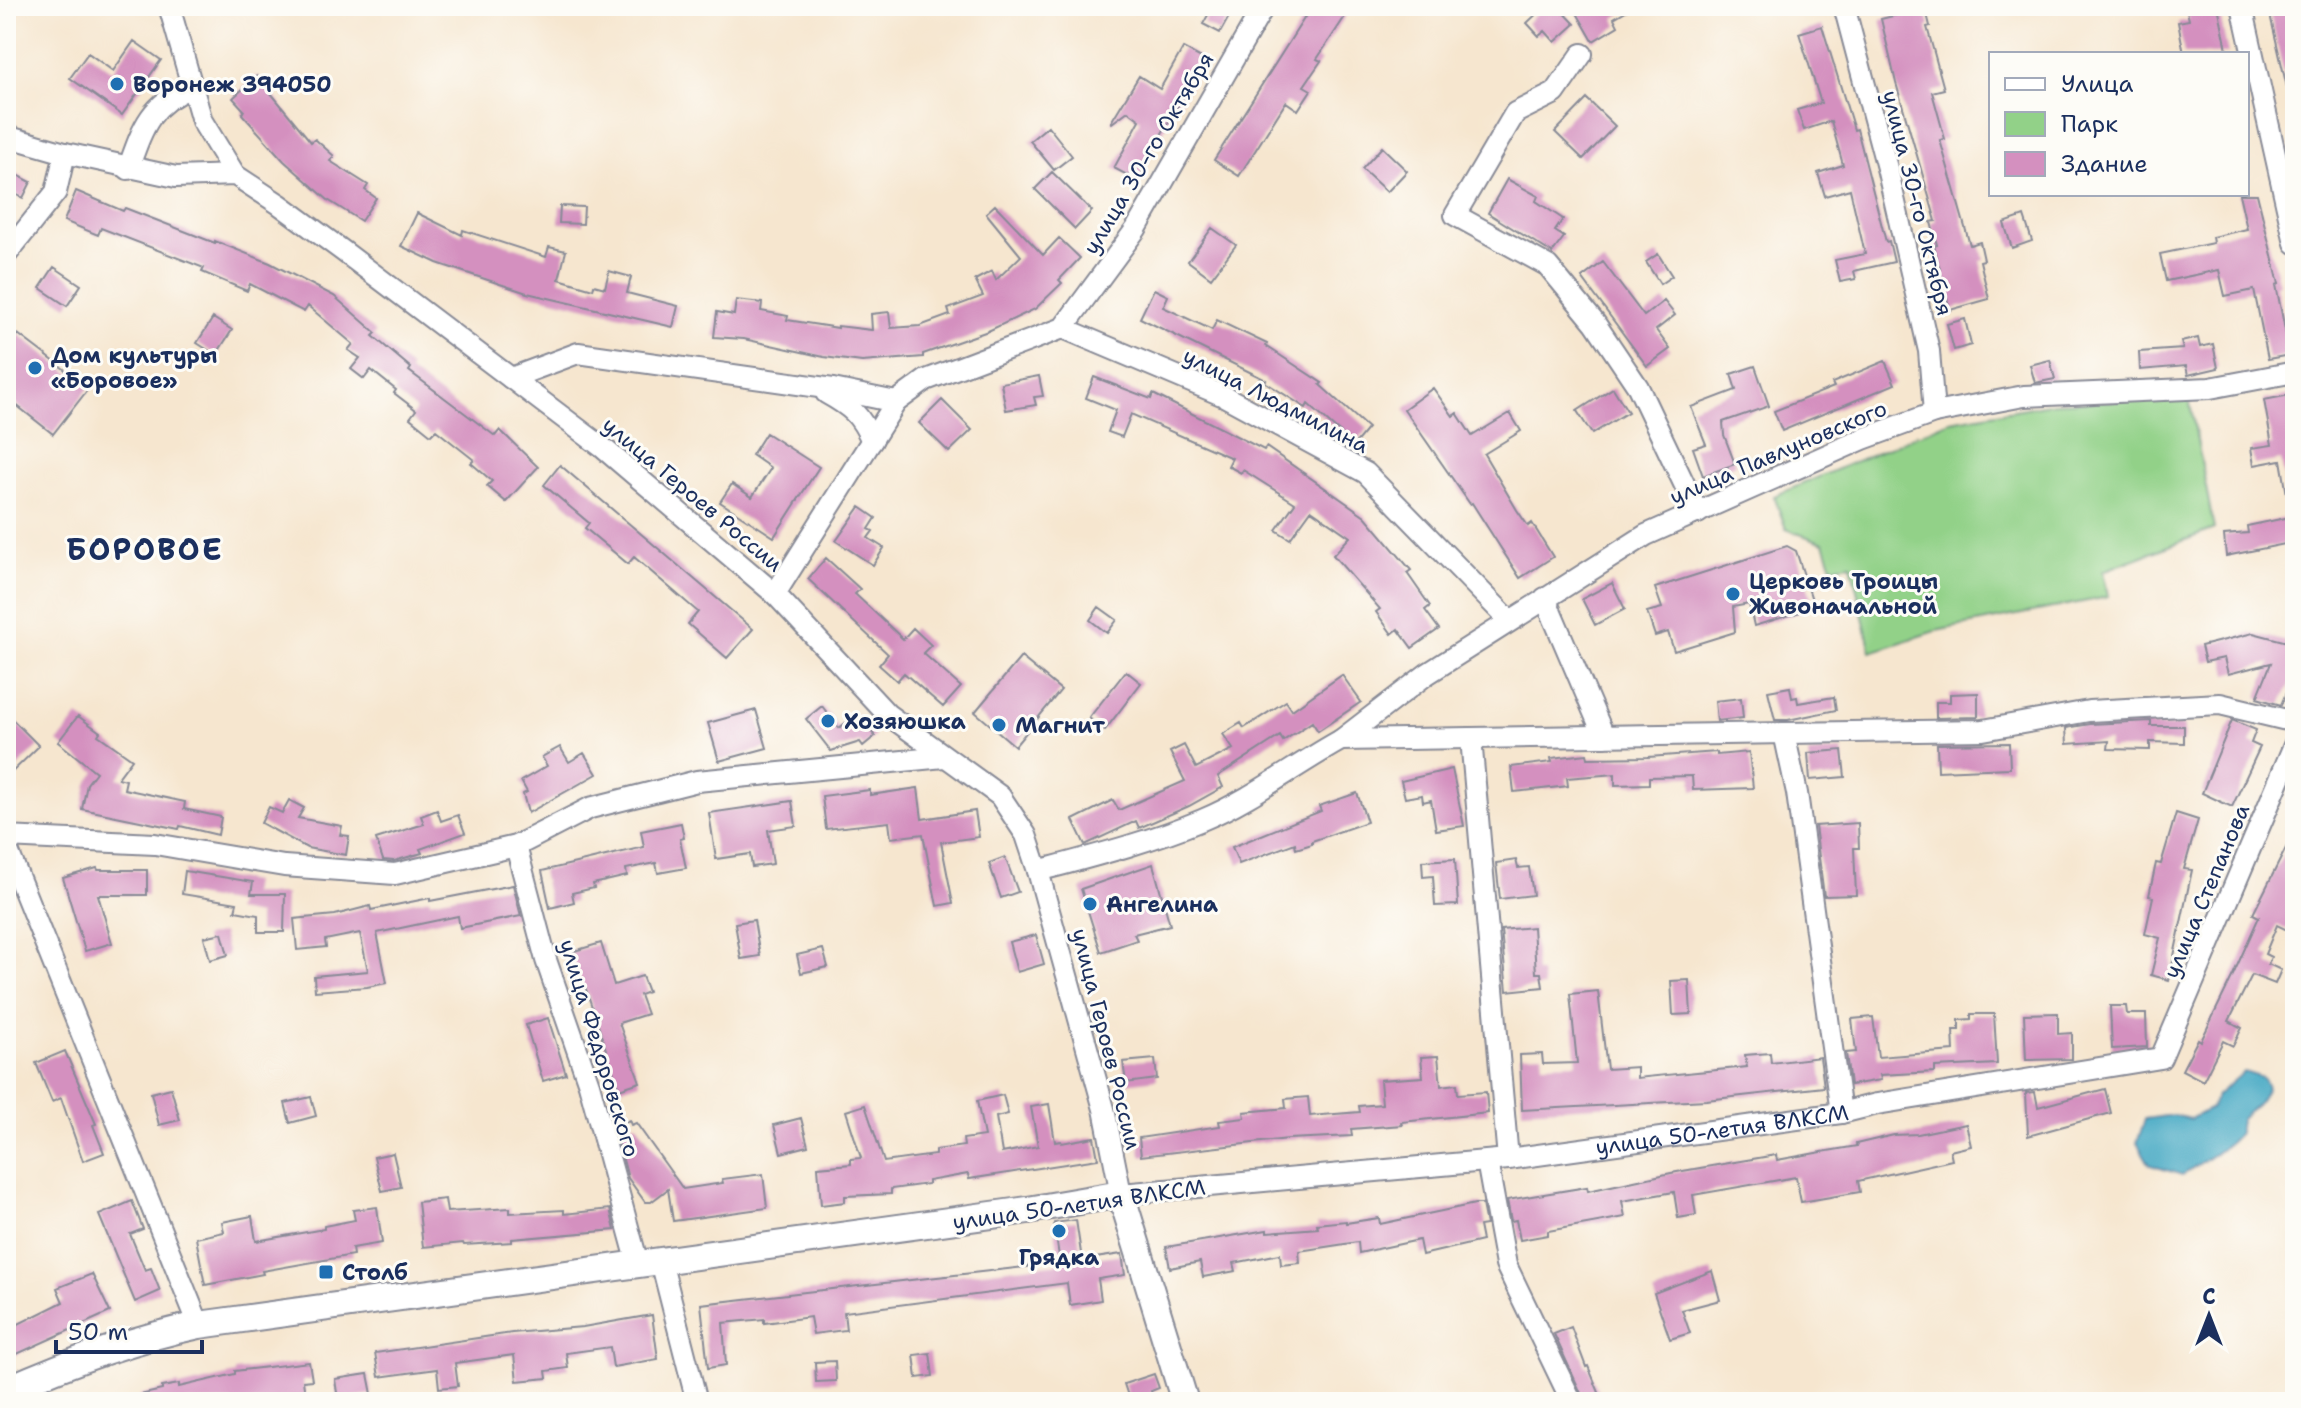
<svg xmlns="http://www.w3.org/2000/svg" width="2301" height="1408" font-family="'Shantell Sans',sans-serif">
<rect width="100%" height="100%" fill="#fdfcf7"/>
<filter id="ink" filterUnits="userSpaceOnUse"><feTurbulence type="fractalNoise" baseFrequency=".0125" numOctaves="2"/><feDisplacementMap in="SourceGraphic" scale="16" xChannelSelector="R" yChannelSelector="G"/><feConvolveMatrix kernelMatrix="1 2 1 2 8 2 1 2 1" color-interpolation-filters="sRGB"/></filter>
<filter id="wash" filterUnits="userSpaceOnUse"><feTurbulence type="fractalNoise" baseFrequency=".006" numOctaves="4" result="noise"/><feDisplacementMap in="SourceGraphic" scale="32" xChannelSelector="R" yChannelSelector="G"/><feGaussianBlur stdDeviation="1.8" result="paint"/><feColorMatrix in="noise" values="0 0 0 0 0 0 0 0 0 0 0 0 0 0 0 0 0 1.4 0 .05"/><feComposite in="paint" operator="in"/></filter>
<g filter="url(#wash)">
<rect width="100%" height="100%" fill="#f6e6cf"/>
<path fill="#92d188" stroke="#568073" stroke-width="2" d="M2189 398 2214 529 2103 571 2108 597 1936 631 1871 652 1851 564 1832 567 1824 543 1786 529 1774 496 1950 421 2055 403Z"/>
<path fill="#43a7c3" stroke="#2f6b90" stroke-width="2" d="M2244 1072 2263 1078 2267 1087C2264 1093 2261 1101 2256 1105 2244 1115 2238 1116 2239 1133 2223 1151 2202 1161 2182 1175L2150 1165 2137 1143 2145 1119 2173 1115 2190 1119 2211 1108 2217 1095Z"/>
<g id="blocks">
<path fill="#d490bf" d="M1213 6H1235L1220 33 1203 24Z
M1289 6H1352L1317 59 1321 61 1304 86 1311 90 1298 110 1286 102 1239 176 1214 160 1305 17Z
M1545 6H1558L1575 24 1555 42 1545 31 1539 36 1527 23Z
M1573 6H1634L1614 18 1618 26 1593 41Z
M1899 6H1925L1930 26 1927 27 1944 89 1932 92 1945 139 1940 140 1970 245 1980 242 1984 260 1980 261 1989 299 1950 310 1934 246 1937 245 1931 222 1936 221 1896 83 1881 19 1901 14Z
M2186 6H2218L2228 54H2184L2178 22 2189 20Z
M2268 6H2295V95L2289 96Z
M1822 26 1854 130 1857 129 1886 242 1889 241 1894 262 1854 271 1856 279 1840 282 1835 260 1865 254 1850 189 1825 196 1818 173 1843 165 1831 121 1804 130 1797 110 1821 103 1799 33Z
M134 41 161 60 122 115 70 78 88 53 113 71Z
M1183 48 1205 60 1151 152 1152 153 1138 181 1114 168 1140 120 1128 111 1112 123 1111 122 1139 76 1160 89Z
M257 76 311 142 315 139 334 156 330 161 368 185 365 190 376 198 361 221 328 200 284 161 242 114 244 110 233 98Z
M1587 99 1615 126 1583 159 1555 132Z
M1048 126 1072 156 1054 170 1030 141Z
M1382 147 1407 171 1387 192 1362 169Z
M6 169 31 182 23 198 6 190Z
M1052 172 1092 211 1075 229 1035 189Z
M1507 179 1538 196 1536 201 1563 219 1555 231 1564 237 1552 253 1488 213Z
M76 191 123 211 125 208 215 243V241L270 263 334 296 376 333 373 336 411 368 409 371 495 436 500 430 538 467 506 502 487 486 492 481 471 463 474 460 436 430 431 435 410 418 416 410 394 393 396 390 371 370 364 379 351 369 360 358 348 350 353 344 308 306 304 312 250 284 247 291 202 272 204 268 101 228 98 235 64 221Z
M2239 194H2257L2279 284 2276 285 2290 355 2268 359 2254 290 2225 296 2219 270 2166 281 2160 254 2213 243 2212 237 2247 229Z
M995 205 1043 255 1059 238 1080 258 1059 280 1062 283 1035 309 988 331 923 354V357L862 362 824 357 744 339 714 337 717 312 734 315 736 300 762 303 761 311 788 316 787 320 838 328V326L872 330 871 314 889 312 891 328 920 326 950 315 948 309 983 296 975 280 992 271 996 280 1021 256 986 213Z
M560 206 584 207 583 224 559 223Z
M417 213 462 235 463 230 546 257 549 247 566 251 559 279 593 289 594 285 605 288 609 271 631 277 627 293 678 306 673 327 527 293 437 263 401 246Z
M2024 216 2032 241 2012 248 2004 223Z
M1212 228 1236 245 1211 278 1188 261Z
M1658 254 1672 276 1660 284 1646 262Z
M1603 262 1644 316 1664 301 1675 315 1656 330 1670 349 1647 366 1582 278Z
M54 267 81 285 67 306 40 288Z
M1154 289 1168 296 1163 307 1212 330 1217 320 1267 344 1266 346 1322 383 1320 385 1368 428 1354 445 1308 404 1306 408 1265 382 1266 380 1140 318Z
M213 318 232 330 216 355 197 343Z
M1965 319 1971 345 1954 350 1947 324Z
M18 334 89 388 53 434 6 397V349Z
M2198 338 2200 347 2213 344 2218 368 2188 375 2186 366 2140 370 2139 352 2183 349 2181 342Z
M2050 360 2055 379 2035 383 2030 365Z
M1885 361 1895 384 1782 431 1774 411 1834 387 1832 383Z
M1755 366 1769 406 1723 422 1724 435 1735 464 1703 476 1693 448 1706 444 1691 407 1736 390 1731 374Z
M1039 376 1043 396 1034 397 1036 405 1006 410 1001 383Z
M1094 377 1151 399 1153 394 1264 450 1266 447 1365 516 1411 570 1407 573 1430 606 1425 610 1439 629 1412 648 1398 629 1392 634 1376 612 1380 609 1333 555 1350 537 1311 510 1290 539 1276 530 1295 503 1243 470 1241 473 1228 466 1232 458 1131 414 1122 437 1108 432 1116 410 1086 398Z
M1433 388 1453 416 1457 413 1472 436 1510 413 1521 431 1484 454 1517 510 1528 526 1532 523 1553 557 1520 578 1472 503 1470 504 1404 409Z
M1613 388 1628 412 1592 434 1577 411Z
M2295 394V494L2287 495 2281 460 2254 465 2251 448 2272 445 2264 400Z
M942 400 972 430 949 452 919 423Z
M766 433 819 467 774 537 720 502 732 484 752 497 771 468 752 455Z
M560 465 753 629 727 658 688 624 698 612 634 557 628 564 585 528 589 523 544 485Z
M860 507 876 518 869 529 873 531 868 538 884 548 873 565 836 541Z
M2295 516V542L2226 556 2224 535 2248 533 2247 526Z
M1787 546 1796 551 1812 600 1807 610 1754 626 1749 604 1733 607 1735 632 1674 651 1668 632 1655 636 1647 612 1662 608 1655 588Z
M826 558 860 589 855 594 903 639 913 628 931 645 923 653 961 687 943 707 904 673 897 681 879 665 888 654 808 579Z
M1612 583 1625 609 1595 625 1582 599Z
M1099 607 1117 620 1107 633 1090 620Z
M2253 633 2295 644V671L2281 705 2257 698 2271 663 2228 674 2224 658 2205 662 2201 646Z
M1021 657 1061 690 1015 746 975 712Z
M1126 671 1141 683 1105 730 1089 718Z
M1342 675 1361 702 1318 731 1312 722 1283 741 1280 736 1218 776 1223 787 1189 806 1139 828 1136 821 1085 845 1073 820 1113 800 1119 810 1185 781 1170 752 1184 745 1196 768 1233 749 1223 734 1241 723 1244 728 1286 701 1292 710Z
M1790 687 1792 698 1797 697 1798 703 1834 697 1836 710 1788 720H1775L1768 691Z
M1978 693V717L1936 718V702H1950V694Z
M1741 698 1743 718 1717 721 1715 701Z
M822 706 839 728 857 714 875 736 863 746 860 742 831 751 806 719Z
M756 710 767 748 719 761 708 723Z
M6 713 39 746 6 778Z
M78 716 100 732 98 735 132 759 118 778 126 780 124 789 185 802 184 809 221 817 218 835 180 826 179 829 82 809 87 784 96 772 58 742Z
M2232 720 2256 730 2251 743 2260 747 2232 807 2202 793Z
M2151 721V726H2184V743L2150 742V750L2108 749 2109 741 2067 744 2066 728 2090 724Z
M2009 743 2010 768 1938 771 1937 744Z
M560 747 569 762 584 753 597 774 528 813 523 794 527 792 521 781 547 766 542 757Z
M1842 750 1845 777 1810 780 1808 753Z
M1717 752V755L1749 752 1753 788 1693 790 1692 776 1649 777V784L1615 785V774L1567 778 1568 786 1514 792 1511 767 1552 762 1551 758 1587 754 1588 758 1648 757Z
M1452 769 1464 826 1436 830 1431 800 1423 802 1422 795 1405 798 1401 781Z
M918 788 922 819 975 811 979 837 941 842 953 903 937 906 923 834 891 838 889 822 826 829 822 796 870 790V795Z
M1357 793 1367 822 1312 841V844L1296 849 1295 843 1239 864 1232 847 1321 811 1319 806Z
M289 800 304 808 298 818 342 826 340 835 349 836 346 855 307 848 261 823 269 807 282 813Z
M792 801 796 826 768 830 773 864 752 867 750 854 716 859 709 813Z
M437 810 441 821 458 815 465 833 420 849 422 853 394 861 383 860 376 839 424 824 421 816Z
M2176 813 2198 820 2184 869 2192 870 2169 980 2151 975 2160 938 2145 934 2153 897 2149 896 2156 863 2161 864Z
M681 823 684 838 680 839 686 868 658 873 656 863 626 869 627 876 593 884 594 888 572 893 574 902 550 908 542 871 644 847 641 831Z
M1858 823 1859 848H1854L1856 895 1824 896 1815 826Z
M2295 830V903L2289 915 2293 916 2287 930 2277 925 2265 954 2271 957 2268 964 2281 970 2275 984 2252 975 2229 1021 2242 1028 2233 1046 2223 1041 2203 1081 2182 1070 2198 1039 2201 1041 2233 975 2259 917 2253 914Z
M1005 857 1018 892 1001 898 989 863Z
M1455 859 1458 905 1435 906 1433 876 1423 877 1422 861Z
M1516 860 1518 868 1529 867 1533 895 1500 899 1496 863Z
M1153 864 1170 925 1134 934 1137 940 1101 952 1081 889Z
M97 868 98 870H147V895H98L112 943 85 951 63 878Z
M185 871 253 882 251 894H285L284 932H258V915L235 911 237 903 182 894Z
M513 885 521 916 460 928 458 916 377 933 387 983 367 987 315 991 314 976 368 971 360 933 325 940 326 947 297 950 294 919 335 915 370 906 371 910 430 898V901Z
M754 920 760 956 741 959 735 923Z
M1533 927 1536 973H1541L1543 987 1507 991 1501 930Z
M222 933 228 955 210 960 204 937Z
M1036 935 1044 964 1017 972 1009 942Z
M601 943 614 985 642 976 648 992 640 995 647 1014 619 1023 640 1082 619 1089 586 989 583 990 571 952Z
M823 949 828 967 801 973 797 955Z
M1689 980 1691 1014 1673 1015 1671 981Z
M1598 991 1607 1069 1637 1067V1078L1747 1067 1745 1055 1770 1053 1771 1063 1820 1057 1824 1087 1706 1100 1522 1110 1520 1055 1542 1054 1543 1064 1577 1063 1570 994Z
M2110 1006H2126L2127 1014H2146L2147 1047 2112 1049Z
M2058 1013V1034L2072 1033V1059L2026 1060 2024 1014Z
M1971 1014H1994L1997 1064 1935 1067V1072L1880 1075 1881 1080 1850 1085 1846 1053 1856 1052 1852 1019 1873 1017 1878 1057 1954 1051 1953 1030H1959V1020L1971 1019Z
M548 1018 566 1074 543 1081 526 1025Z
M65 1051 96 1124 93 1125 104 1153 83 1161 61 1098 52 1102 36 1063Z
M1438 1056 1441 1086 1457 1084 1458 1094 1486 1092 1488 1113 1401 1122 1402 1125 1351 1129 1352 1136 1288 1139 1141 1156 1139 1138 1220 1126 1219 1121 1245 1118 1244 1112 1286 1108 1285 1099 1308 1097 1310 1116 1360 1112 1359 1106 1382 1104 1380 1080 1423 1077 1421 1057Z
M1155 1059 1157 1079 1126 1083 1123 1062Z
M171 1088 180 1120 159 1125 151 1093Z
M2105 1089 2111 1113 2028 1136 2026 1093 2035 1092 2038 1107Z
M1003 1095 1008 1114 996 1117 1002 1153 1038 1146 1031 1107 1049 1104 1055 1142 1061 1141 1062 1143 1094 1137 1098 1159 969 1179 968 1174 928 1181V1184L891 1189V1194L845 1196V1202L821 1205 818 1167 851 1164V1159L861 1158 846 1111 865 1105 884 1162 935 1155V1150L964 1146 963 1139 984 1136 977 1101Z
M311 1097 316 1116 290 1123 285 1103Z
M801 1118 808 1146 781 1153 774 1125Z
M629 1120 631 1125 636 1123 683 1189 723 1183 722 1179 763 1174 767 1208 673 1221 668 1189 651 1202H645L628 1178 614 1127Z
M1966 1124 1971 1146 1950 1151 1952 1160 1858 1181 1860 1192 1801 1202 1796 1177 1693 1195 1696 1215 1678 1218 1674 1192 1622 1201 1625 1217 1548 1231V1235L1520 1240 1516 1220 1511 1221 1507 1200 1587 1187 1588 1191 1671 1173 1776 1155 1777 1160 1816 1153 1857 1146 1856 1144 1894 1135 1918 1134Z
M393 1153 401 1187 382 1191 374 1157Z
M445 1199 447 1212 510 1208V1213L564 1210V1214L610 1209 615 1230 512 1239V1242L464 1245 463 1243 423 1247 418 1202Z
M132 1201 143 1229 130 1234 145 1270 151 1268 160 1291 135 1302 99 1215Z
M1475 1204H1482L1486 1225 1479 1226 1482 1241 1422 1255 1419 1240 1359 1253 1358 1242 1299 1251 1300 1263 1281 1265 1280 1254 1234 1263 1236 1271 1203 1277 1200 1262 1170 1268 1166 1247 1267 1230V1232L1318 1228 1317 1224 1346 1221V1223L1379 1218 1380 1224Z
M377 1207 382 1243 352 1248 353 1255 262 1271 263 1274 205 1285 196 1238 224 1232 222 1222 252 1216 256 1241 324 1229V1226L355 1220 353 1210Z
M1076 1220 1082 1260 1122 1254 1125 1275 1098 1279 1101 1300 1070 1305 1067 1283 844 1312 846 1330 813 1334 810 1317 764 1323V1319L723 1323 726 1365 708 1368 701 1304 1060 1263 1054 1223Z
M1712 1271 1720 1300 1682 1310 1690 1333 1670 1339 1654 1293Z
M92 1274 110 1312 6 1359V1330L63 1302 57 1288Z
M652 1315 658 1359 613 1367 610 1347 566 1353 568 1368 546 1371 547 1378 517 1381 514 1355 455 1363 458 1386 439 1388 437 1369 379 1377 375 1353 512 1333 583 1327Z
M1571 1327 1586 1367 1588 1366 1603 1402H1585L1554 1334Z
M930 1353 933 1376 917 1378 914 1355Z
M835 1361 836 1381 816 1382 815 1362Z
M309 1362 312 1380 303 1381 306 1402H141L140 1395 162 1390V1387L179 1384V1387L235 1374V1371Z
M368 1374 372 1394 338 1400 335 1379Z
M1154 1374 1159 1388 1151 1391 1155 1402H1130L1124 1384Z"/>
</g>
</g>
<g filter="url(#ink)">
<use href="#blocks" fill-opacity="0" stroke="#888a96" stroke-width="2"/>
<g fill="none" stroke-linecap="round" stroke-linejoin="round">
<defs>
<g id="minor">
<path d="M169 6 202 121 235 175"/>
<path d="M1844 6 1888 172 1929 351 1934 413"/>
<path d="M2242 6 2295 243"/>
<path d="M1582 54 1555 93 1515 113 1455 215 1548 266 1595 323 1638 387 1698 513"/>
<path d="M6 136 65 153"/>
<path d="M128 169C142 130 149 104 190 88"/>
<path id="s1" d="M6 255 56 192 65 153 176 177 235 175 279 204 343 251 602 447 775 594 887 714 1000 796 1026 835 1038 871 1104 1109 1121 1194 1508 1159 1841 1113 1877 1104 2161 1058 2295 743"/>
<path d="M1063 328 1224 396 1366 473 1509 620"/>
<path d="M511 378 578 353 833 389 896 402 775 594"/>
<path d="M826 393C851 407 860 414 872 441"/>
<path d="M896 402 926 380 1063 328 1136 229 1264 6"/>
<path d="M1545 598 1604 736"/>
<path d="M1784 733 1797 793 1841 1113"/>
<path d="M1471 738 1508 1159"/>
<path d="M1341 740 1427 674 1646 535 1863 439 1934 413 2024 396 2210 388 2295 372"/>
<path d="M6 837 155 844 284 866 395 874 516 846 590 808 697 781 944 757"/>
<path d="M6 846 199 1325"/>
<path d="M516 846 546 960 589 1084 638 1264"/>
<path d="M1038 871C1094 856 1149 842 1202 820 1252 799 1294 766 1341 740L1983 730 2089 711 2220 704 2295 722"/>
<path d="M1487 1161 1506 1265 1572 1402"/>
<path d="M661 1261 697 1402"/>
</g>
<path id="tertiary" d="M6 1390C69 1362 132 1339 199 1325L1028 1210 1121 1194 1185 1402"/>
</defs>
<use href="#minor" stroke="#888a96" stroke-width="24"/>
<use href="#tertiary" stroke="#888a96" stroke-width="30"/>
<use href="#minor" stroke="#fff" stroke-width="20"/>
<use href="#tertiary" stroke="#fff" stroke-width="26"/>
</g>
</g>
<g fill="#1f6fb2" stroke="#fdfcf7" stroke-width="3">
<circle cx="117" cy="84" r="8"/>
<circle cx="35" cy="368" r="8"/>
<circle cx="1733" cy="594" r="8"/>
<circle cx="828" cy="721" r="8"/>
<circle cx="999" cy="725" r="8"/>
<circle cx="1090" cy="904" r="8"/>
<circle cx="1059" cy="1231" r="8"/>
<rect x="318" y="1264" width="16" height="16" rx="4"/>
</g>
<g text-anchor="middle" stroke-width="6" stroke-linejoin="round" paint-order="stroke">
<g font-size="22" font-weight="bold" fill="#1b2f5e" stroke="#fdfcf7" text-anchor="start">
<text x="133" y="92">Воронеж 394050</text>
<text x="51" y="363">Дом культуры<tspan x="51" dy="25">«Боровое»</tspan></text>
<text x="1749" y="589">Церковь Троицы<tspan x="1749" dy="25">Живоначальной</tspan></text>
<text x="844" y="729">Хозяюшка</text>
<text x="1015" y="733">Магнит</text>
<text x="1106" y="912">Ангелина</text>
<text x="1059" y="1265" text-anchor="middle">Грядка</text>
<text x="342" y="1280">Столб</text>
</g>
<g font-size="22" fill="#1b2f5e" stroke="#fdfcf7">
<text transform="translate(1148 153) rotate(-59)" y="8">улица 30-го Октября</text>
<text transform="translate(1918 203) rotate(76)" y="8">улица 30-го Октября</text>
<text transform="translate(1276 400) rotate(27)" y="8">улица Людмилина</text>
<text transform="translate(1778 452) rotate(-23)" y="8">улица Павлуновского</text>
<text transform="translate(693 494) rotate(40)" y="8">улица Героев России</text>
<text transform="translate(2206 891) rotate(-67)" y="8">улица Степанова</text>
<text transform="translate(1107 1039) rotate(76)" y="8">улица Героев России</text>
<text transform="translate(600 1048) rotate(73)" y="8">улица Федоровского</text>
<text dy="8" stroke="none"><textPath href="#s1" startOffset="2304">улица 50-летия ВЛКСМ</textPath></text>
<text transform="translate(1079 1204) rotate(-8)" y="8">улица 50-летия ВЛКСМ</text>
</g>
<g font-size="30" font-weight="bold" letter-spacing="2" fill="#1b2f5e" stroke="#fdfcf7">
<text x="145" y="560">БОРОВОЕ</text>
</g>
</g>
<rect width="2301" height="1408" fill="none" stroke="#fdfcf7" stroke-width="32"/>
<rect x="1989" y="52" width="260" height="144" fill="#fdfcf7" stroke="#a3aaba" stroke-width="2"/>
<rect x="2005" y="78" width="40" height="12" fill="#ffffff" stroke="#a3aaba" stroke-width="2"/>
<text x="2061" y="92" font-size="24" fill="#1b2f5e">Улица</text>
<rect x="2005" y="112" width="40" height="24" fill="#92d188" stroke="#a3aaba" stroke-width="2"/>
<text x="2061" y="132" font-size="24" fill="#1b2f5e">Парк</text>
<rect x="2005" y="152" width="40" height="24" fill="#d490bf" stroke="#a3aaba" stroke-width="2"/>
<text x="2061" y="172" font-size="24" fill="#1b2f5e">Здание</text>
<g transform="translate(2209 1316)" stroke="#fdfcf7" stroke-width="6" paint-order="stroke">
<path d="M0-6L14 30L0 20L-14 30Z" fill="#1b2f5e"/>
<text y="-12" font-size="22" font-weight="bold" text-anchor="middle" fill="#1b2f5e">С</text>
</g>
<path d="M56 1340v12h146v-12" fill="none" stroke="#1b2f5e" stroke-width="4"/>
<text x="68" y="1340" font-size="24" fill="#1b2f5e" stroke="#fdfcf7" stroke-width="6" paint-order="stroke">50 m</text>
</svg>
